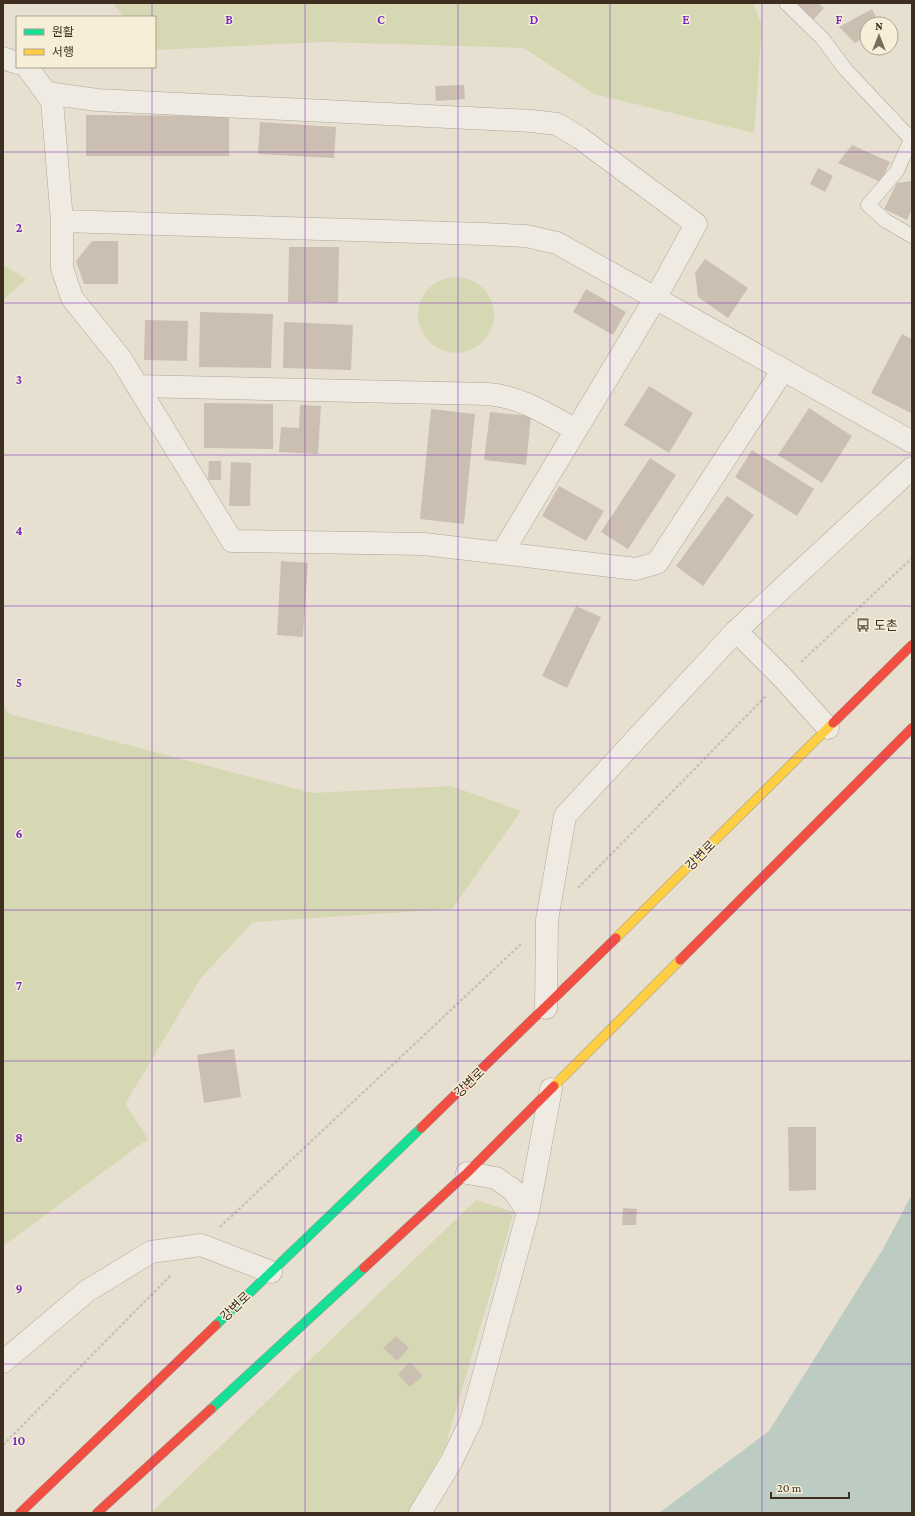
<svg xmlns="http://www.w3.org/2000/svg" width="915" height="1516" font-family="'Crimson Pro','Noto Sans KR',serif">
<rect width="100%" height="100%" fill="#e7e0d1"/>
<path fill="#d6d7b3" d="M112 3H753L762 25 754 133 594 94 524 48 325 42 155 50V17H124Z
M3 265 26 279 3 300Z
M418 315a38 38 0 1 1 76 0a38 38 0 1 1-76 0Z
M3 704 9 714 312 793 451 786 521 811 452 909 253 922 200 979 125 1104 148 1139 3 1246Z
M476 1200 514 1212 445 1447 408 1513H151Z"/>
<path fill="#bcccc2" d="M912 1194V1513H659L769 1431 883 1249Z"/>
<path fill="#cbbfb2" d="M792 3H818L824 8 812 21Z
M872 9 880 24H867V36L855 43 839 27Z
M464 85 465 99 436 101 435 86Z
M86 115 229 116V156H86Z
M260 122 336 127 334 158 258 154Z
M852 145 890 162 881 182 838 163Z
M818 168 833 176 825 192 810 184Z
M912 181V209L907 220 884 209 897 183Z
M92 241H118V284H84L76 261Z
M289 247H339L338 303 288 302Z
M705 259 748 288 728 318 698 297 695 273Z
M586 289 626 312 613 335 573 312Z
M200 312 273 314 271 368 199 367Z
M145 320 188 321 187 361 144 360Z
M284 322 353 325 351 370 283 368Z
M902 334 912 339V410L911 413 871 393Z
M649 386 693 413 669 453 624 425Z
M204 403 273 404V449L204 448Z
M300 405 321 406 318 454 279 452 281 427 299 428Z
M809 408 852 436 822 483 778 455Z
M431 409 475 414 464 524 420 519Z
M490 412 531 416 526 465 484 460Z
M752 450 814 489 797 516 735 477Z
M650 458 676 475 628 549 601 532Z
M209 461H221V480H208Z
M231 462 251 463 250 506H229Z
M559 486 604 511 586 541 542 516Z
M727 496 754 515 703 586 676 566Z
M281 561 308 563 303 637 277 635Z
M576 606 601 617 567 688 542 676Z
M234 1049 241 1097 204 1103 197 1055Z
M788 1127H816V1190L789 1191Z
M623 1208 637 1209 636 1225H622Z
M396 1336 409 1348 397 1361 383 1348Z
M410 1362 423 1376 410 1387 398 1374Z"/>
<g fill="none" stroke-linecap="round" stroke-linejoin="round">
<defs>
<path id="lane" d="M786 3 822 38 846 70 911 139 897 171 868 205 886 221 912 236"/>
<path id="street" d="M3 58 17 63
M27 67 52 101 62 221V268L72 298 121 359 232 541 424 544 636 569 657 563 783 370
M47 93 97 100 532 121 557 124 580 138 696 224 655 299 502 553
M62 221 483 234 526 236 557 243 912 442
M137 386 488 394C522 397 547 414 576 430
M736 631 783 678 828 728
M546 1008 547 920 565 816 736 631 912 468
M467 1173 496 1178 513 1190 528 1212
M3 1362 87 1291 151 1252 201 1245 271 1272
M420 1513 451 1462 471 1421 528 1212 551 1089"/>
<path id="fast" d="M216 1325 421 1128
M211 1409 364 1268"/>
<path id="slow" d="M616 938 833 723
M554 1086 680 960"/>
<path id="jam" d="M833 723 912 645
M680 960 912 728
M421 1128 616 938
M364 1268 467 1173 554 1086
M20 1513 216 1325
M97 1513 211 1409"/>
</defs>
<use href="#lane" stroke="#ada599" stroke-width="15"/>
<use href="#street" stroke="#ada599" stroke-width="23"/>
<use href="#fast" stroke="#9c958a" stroke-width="10"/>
<use href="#slow" stroke="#9c958a" stroke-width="10"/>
<use href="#jam" stroke="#9c958a" stroke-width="10"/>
<path stroke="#c8c2b9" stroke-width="2.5" stroke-dasharray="3 2" stroke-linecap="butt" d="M801 662 912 558
M578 888 766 696
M220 1227 521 944
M3 1445 171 1275"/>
<use href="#lane" stroke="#efebe3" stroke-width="14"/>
<use href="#street" stroke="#efebe3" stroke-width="22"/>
<use href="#fast" stroke="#16e098" stroke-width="9"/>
<use href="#slow" stroke="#ffcf43" stroke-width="9"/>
<use href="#jam" stroke="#f24e42" stroke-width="9"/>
</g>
<path fill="none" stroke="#7b2cbf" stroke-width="1" stroke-opacity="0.55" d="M152 3V17M305 3V1513M458 3V1513M610 3V1513M762 3V1513M152 67V1513M3 152H912M3 303H912M3 455H912M3 606H912M3 758H912M3 910H912M3 1061H912M3 1213H912M3 1364H912"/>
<defs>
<symbol id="bus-bare" viewBox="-9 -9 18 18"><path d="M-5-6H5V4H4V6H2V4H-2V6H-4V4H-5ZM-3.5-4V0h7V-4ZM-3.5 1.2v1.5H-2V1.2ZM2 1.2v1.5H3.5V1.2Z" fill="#786c5e" stroke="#f7eed8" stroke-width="2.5" paint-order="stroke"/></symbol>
</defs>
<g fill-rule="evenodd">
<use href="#bus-bare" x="853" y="615" width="20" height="20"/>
</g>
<g text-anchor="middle" stroke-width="3" stroke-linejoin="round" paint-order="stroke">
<g font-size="13" fill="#3d2e20" stroke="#f7eed8" text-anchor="start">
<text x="874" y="630">도촌</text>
</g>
<g font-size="13" fill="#3d2e20" stroke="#f7eed8">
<text transform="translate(700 855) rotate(-45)" y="5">강변로</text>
<text transform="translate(469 1082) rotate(-44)" y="5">강변로</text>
<text transform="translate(235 1306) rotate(-44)" y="5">강변로</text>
</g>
</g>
<g font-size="13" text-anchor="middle" font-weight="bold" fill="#7b2cbf" stroke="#f7eed8" stroke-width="3" stroke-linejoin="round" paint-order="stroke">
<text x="229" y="24">B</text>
<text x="381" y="24">C</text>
<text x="534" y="24">D</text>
<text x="686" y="24">E</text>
<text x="839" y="24">F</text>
<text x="19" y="232">2</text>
<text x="19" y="384">3</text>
<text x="19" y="535">4</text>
<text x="19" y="687">5</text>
<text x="19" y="838">6</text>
<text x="19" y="990">7</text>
<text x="19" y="1142">8</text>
<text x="19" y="1293">9</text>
<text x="19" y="1445">10</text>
</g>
<rect width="915" height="1516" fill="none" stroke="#3d2e20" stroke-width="8"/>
<rect x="16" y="16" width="140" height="52" fill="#f7eed8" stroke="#ada18e"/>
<rect x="24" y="29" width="20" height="6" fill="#16e098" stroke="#ada18e"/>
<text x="52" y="36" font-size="12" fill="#3d2e20">원활</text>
<rect x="24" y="49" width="20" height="6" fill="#ffcf43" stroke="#ada18e"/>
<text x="52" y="56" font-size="12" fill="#3d2e20">서행</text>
<g transform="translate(879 36)"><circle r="19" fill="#f7eed8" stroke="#ada18e"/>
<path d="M0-3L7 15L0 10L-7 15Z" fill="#786c5e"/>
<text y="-6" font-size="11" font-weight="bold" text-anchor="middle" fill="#3d2e20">N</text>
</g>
<path d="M771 1492v6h78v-6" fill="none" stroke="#3d2e20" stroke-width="2"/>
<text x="777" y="1492" font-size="12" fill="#3d2e20" stroke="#f7eed8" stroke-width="3" paint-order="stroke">20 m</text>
</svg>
